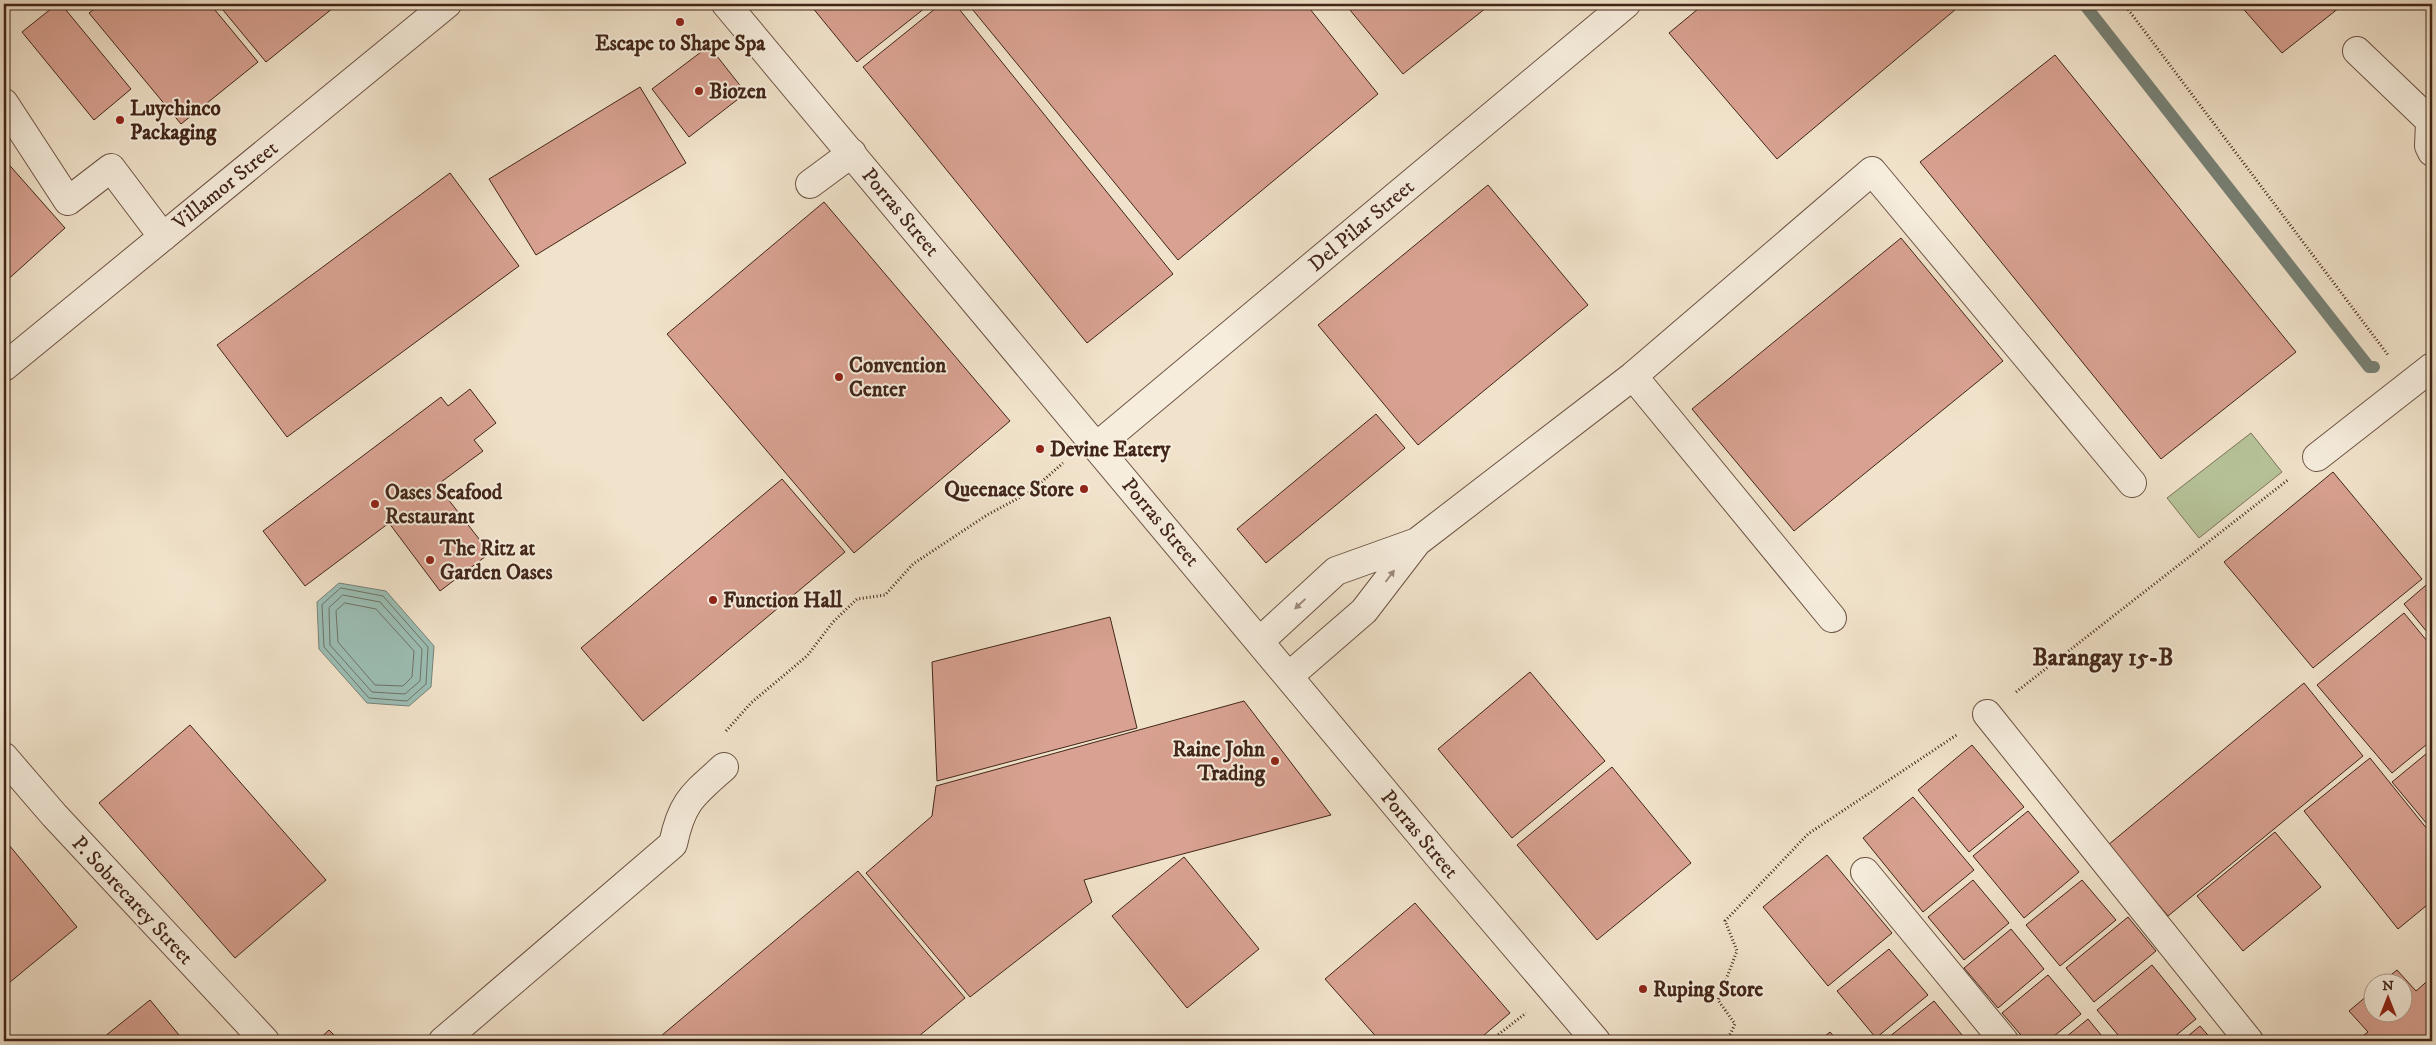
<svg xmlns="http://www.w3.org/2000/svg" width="2436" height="1045" font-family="'IM FELL DW Pica',serif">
<rect width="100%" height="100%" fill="#f1e3cb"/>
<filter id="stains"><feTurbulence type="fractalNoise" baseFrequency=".004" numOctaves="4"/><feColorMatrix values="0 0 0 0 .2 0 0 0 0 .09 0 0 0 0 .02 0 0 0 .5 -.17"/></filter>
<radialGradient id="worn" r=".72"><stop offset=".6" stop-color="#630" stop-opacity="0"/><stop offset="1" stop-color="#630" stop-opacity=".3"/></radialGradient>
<path fill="#b7c49a" stroke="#7c7459" d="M2251 433 2282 472 2199 538 2167 498Z"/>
<path fill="#9bbeb4" stroke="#778176" d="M339 583 386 591 434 646 431 687 409 706 367 703 319 649 317 602Z"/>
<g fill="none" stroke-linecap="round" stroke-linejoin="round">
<path stroke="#6e7266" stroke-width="1" d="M341 588 383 596 428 647 426 684 407 701 369 698 324 647 322 605Z
M343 595 380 602 422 649 420 681 405 694 372 692 330 645 329 608Z
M345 603 376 609 414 651 412 677 403 686 375 685 338 642 336 611Z"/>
<path stroke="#778176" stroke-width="12" d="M2084 4 2369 367H2374"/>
</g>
<path fill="#d8a191" stroke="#412518" d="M57 4H61L131 89 94 120 22 32Z
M101 4H210L258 62 181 124 89 13Z
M218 4H338L266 62Z
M817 4H930L857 62 812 7Z
M941 4H955L1173 274 1087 343 863 67Z
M968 4H1306L1378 94 1178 260Z
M1345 4H1491L1403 74Z
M1704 4H1962L1777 159 1669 33Z
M2239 4H2344L2282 53Z
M709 46 746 93 689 137 652 89Z
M2055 55 2296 352 2161 459 1920 162Z
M640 87 686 163 536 255 489 179Z
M4 159 65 228 4 283Z
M450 173 519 266 287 437 217 345Z
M1488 185 1588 305 1418 445 1318 325Z
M824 202 1010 421 854 553 667 334Z
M1901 238 2003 361 1794 531 1692 409Z
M470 389 496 423 474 440 483 451 437 485 490 553 440 591 389 523 305 586 263 531 441 397 448 406Z
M1376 414 1405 448 1266 563 1237 529Z
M2333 472 2422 579 2313 668 2224 562Z
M782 479 845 552 643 721 581 648Z
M2432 580V638L2404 604Z
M2404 613 2432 647V740L2392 773 2317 685Z
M1110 617 1137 728 937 781 932 662Z
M1530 672 1605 761 1512 838 1438 749Z
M2304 683 2363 756 2168 916 2108 845Z
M1244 701 1331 815 1084 880 1092 902 970 997 866 873 932 816 936 786Z
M190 725 326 880 235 958 99 803Z
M1972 745 2024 807 1969 852 1918 790Z
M2432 749V830L2392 782Z
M2370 758 2432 835V901L2398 929 2304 811Z
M1612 767 1691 863 1597 940 1517 845Z
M1913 797 1974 870 1923 912 1863 838Z
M2028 811 2079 872 2024 918 1973 856Z
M2275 832 2321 887 2243 951 2197 896Z
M4 839 77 927 4 987Z
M1827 855 1892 933 1828 986 1763 907Z
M1184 857 1259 949 1187 1008 1112 916Z
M858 871 965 998 913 1041H655Z
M1973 880 2009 923 1964 960 1928 917Z
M2082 880 2116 920 2060 966 2026 925Z
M1415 903 1510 1013 1477 1041H1380L1325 979Z
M2128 917 2156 951 2094 1002 2066 968Z
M2011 929 2044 969 1998 1008 1964 968Z
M1889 949 1928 995 1876 1038 1837 991Z
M2152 965 2196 1019 2169 1041H2123L2097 1010Z
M2397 970 2416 991 2432 977V1041H2356L2368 1032 2349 1011 2374 990V1012H2404V982H2382Z
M2048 975 2081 1014 2048 1041H2026L2002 1013Z
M150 1000 184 1041H99Z
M1934 1001 1962 1035 1954 1041H1884Z
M2088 1019 2106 1041H2061Z
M2200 1026 2213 1041H2182Z
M329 1030 340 1041H317Z
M1830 1032 1838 1041H1819Z"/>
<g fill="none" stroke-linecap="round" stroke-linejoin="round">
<defs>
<path id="minor" d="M726 4 1440 858 1596 1041
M2357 51 2432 123
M4 103 68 201 111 168 163 237
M2430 123 2429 146 2432 152
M810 184 852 153
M4 367 447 4
M1633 376 1832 618
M1097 446 1626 4
M2317 457 2432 367
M1260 641 1336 571 1417 542
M1289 676 1364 611 1417 542 1633 376 1872 171 2132 483
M1987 714 2249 1041
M4 757 54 815 265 1041
M1865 872 2004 1041
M443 1041 673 844C682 801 693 795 724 767"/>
</defs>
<use href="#minor" stroke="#6d5445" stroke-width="30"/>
<path stroke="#412518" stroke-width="3" stroke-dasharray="1 2.5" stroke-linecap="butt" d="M2124 4 2388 355
M2016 692 2289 479
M726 731 751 703 807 656 833 622 857 599 885 595 913 564 987 515 1030 492 1063 463
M1490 1041 1526 1013
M1727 1041 1735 1024 1718 1000 1737 951 1725 921 1808 834 1958 734"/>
<use href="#minor" stroke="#f6eddd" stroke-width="28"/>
</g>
<defs><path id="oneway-solid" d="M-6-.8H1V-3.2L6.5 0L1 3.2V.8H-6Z" transform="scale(1.25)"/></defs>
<g fill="#9c897a">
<use href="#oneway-solid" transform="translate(1390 576) rotate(-53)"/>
<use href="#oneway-solid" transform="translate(1300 604) rotate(137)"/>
</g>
<g fill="#8f2418" stroke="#f6eddd" stroke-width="2">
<circle cx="680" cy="22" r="5"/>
<circle cx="699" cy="91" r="5"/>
<circle cx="120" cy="120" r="5"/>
<circle cx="839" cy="377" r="5"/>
<circle cx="1040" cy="449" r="5"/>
<circle cx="1084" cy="489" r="5"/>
<circle cx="375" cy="504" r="5"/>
<circle cx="430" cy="560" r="5"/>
<circle cx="713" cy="600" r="5"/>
<circle cx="1275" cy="761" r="5"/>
<circle cx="1643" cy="989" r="5"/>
</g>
<g text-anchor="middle" stroke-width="4" stroke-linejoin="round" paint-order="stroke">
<g font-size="21" font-weight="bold" fill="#412518" stroke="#f6eddd" text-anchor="start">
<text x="680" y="50" text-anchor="middle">Escape to Shape Spa</text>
<text x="709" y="98">Biozen</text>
<text x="130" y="115">Luychinco<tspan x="130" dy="24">Packaging</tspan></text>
<text x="849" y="372">Convention<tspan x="849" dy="24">Center</tspan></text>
<text x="1050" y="456">Devine Eatery</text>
<text x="1074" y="496" text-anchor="end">Queenace Store</text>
<text x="385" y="499">Oases Seafood<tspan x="385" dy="24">Restaurant</tspan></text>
<text x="440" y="555">The Ritz at<tspan x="440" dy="24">Garden Oases</tspan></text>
<text x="723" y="607">Function Hall</text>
<text x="1265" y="756" text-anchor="end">Raine John<tspan x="1265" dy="24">Trading</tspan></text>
<text x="1653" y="996">Ruping Store</text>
</g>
<g font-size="21" fill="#412518" stroke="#f6eddd">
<text transform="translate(225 185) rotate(-39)" y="7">Villamor Street</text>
<text transform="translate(901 212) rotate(50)" y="7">Porras Street</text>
<text transform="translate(1361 225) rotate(-40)" y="7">Del Pilar Street</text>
<text transform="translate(1161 522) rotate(50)" y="7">Porras Street</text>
<text transform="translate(1420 834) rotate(50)" y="7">Porras Street</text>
<text transform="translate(133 900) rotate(47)" y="7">P. Sobrecarey Street</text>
</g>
<g font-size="24" font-weight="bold" fill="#412518" stroke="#f6eddd">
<text x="2103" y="665">Barangay 15-B</text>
</g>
</g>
<rect width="2436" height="1045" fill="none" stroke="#f1e3cb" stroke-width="20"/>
<rect x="5" y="5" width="2426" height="1035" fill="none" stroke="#412518" stroke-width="2.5"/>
<rect x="10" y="10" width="2416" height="1025" fill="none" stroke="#412518"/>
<g transform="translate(2388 998)"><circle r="24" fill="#f6eddd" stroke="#ae9d8e"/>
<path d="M0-4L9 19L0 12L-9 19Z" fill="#8f2418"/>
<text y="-8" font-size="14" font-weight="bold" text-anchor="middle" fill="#412518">N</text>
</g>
<rect width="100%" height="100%" filter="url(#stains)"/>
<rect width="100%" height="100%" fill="url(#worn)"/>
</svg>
